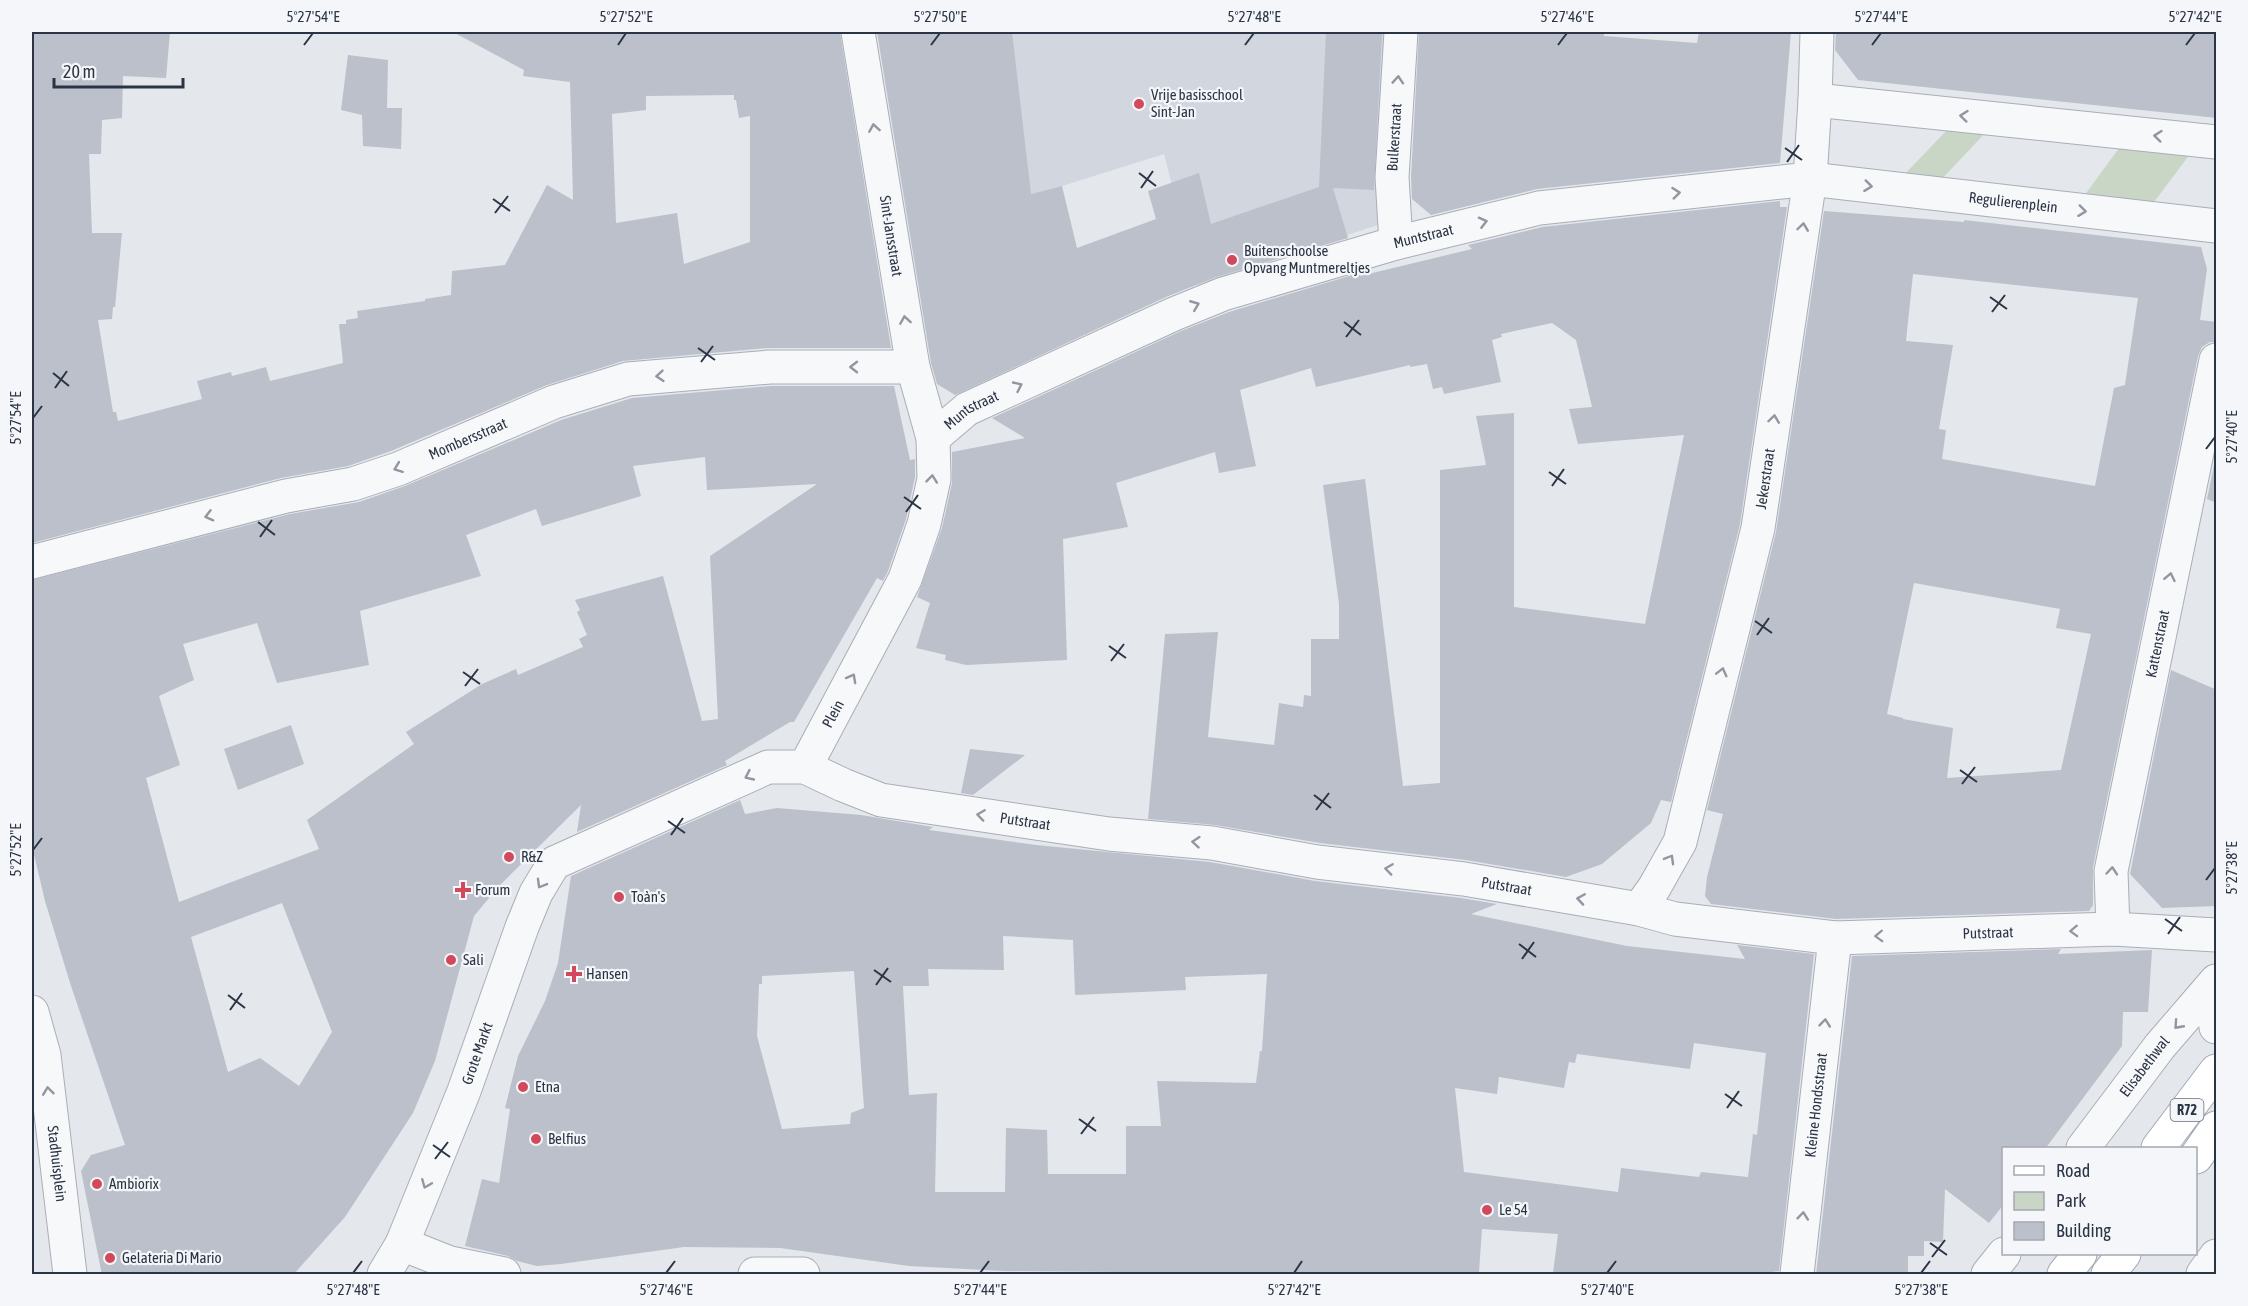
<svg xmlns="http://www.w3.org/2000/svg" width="2248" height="1306" font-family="'Asap Condensed',sans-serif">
<rect width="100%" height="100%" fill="#e4e7ec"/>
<path fill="#d2d6de" d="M1012 32H1388L1381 226 1378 225 1347 235 1198 285 1164 154 1062 186 913 225 884 55Z"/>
<path fill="#c9d6c5" d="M1952 125 1989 129 1938 183 1901 178Z
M2122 144 2193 150 2151 206 2084 196Z"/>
<path fill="#bbc0ca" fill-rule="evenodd" d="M32 32H170L166 78 123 76 122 118 102 120 101 154H89L92 233H122L115 307H113L112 319 98 320 113 412H116L118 421 202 399 197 381 231 372 232 376 266 367 270 381 343 363 339 324H346V320L358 318 357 311 425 301V299L451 295 452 271 505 265 547 185 573 200 570 82 523 76 524 70 453 32H840L891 348H768L623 361 547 385 391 451 348 466 281 478 32 543ZM734 95V100H736L739 118 750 116V242L684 264 677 213 616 223 612 114 646 110V96Z
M877 32H1012L1031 194 1062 186 1077 248 1156 219 1148 191 1199 173 1211 224 1319 187 1326 32H1382L1374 190 1333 188 1348 238 1216 277 1166 297 955 395 937 384 931 363Z
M1419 32H1604V36L1697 43 1699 32H1791L1780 163 1537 189 1431 215 1412 199 1411 177Z
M1836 32H2217V118L1858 80 1835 50Z
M348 55 388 60 387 108H402L401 149 363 146 362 115 341 110Z
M1780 201V207H1787L1740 524 1671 802 1661 800 1651 823 1602 864 1566 877 1466 860 1320 843 1215 825 1148 819 1165 634 1218 632 1208 737 1274 745 1279 703 1303 707 1304 695 1311 696V639H1339V604L1323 485 1365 479 1403 786 1440 783V470L1486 465 1476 416 1514 413V607L1645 624 1684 435 1578 444 1569 409 1592 407 1576 340 1552 323 1501 334 1502 337 1492 340 1501 382 1444 394 1442 387 1433 389 1427 364 1410 367V365L1316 387 1311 368 1240 390 1256 466 1219 473 1215 452 1116 483 1128 527 1063 539 1067 660 966 665 945 660 946 655 916 648 930 603 917 597 942 528 952 483V452L1025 438 992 418 1181 331 1229 312 1359 273 1360 276 1472 249 1468 245 1542 227Z
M1824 211 1964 222V220L2201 247 2207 269 2200 320 2217 322V342H2210L2202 347 2198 356 2093 867V905L2089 911 1836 919 1711 904 1705 896 1707 877 1723 814 1707 810 1776 532ZM1913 274 2138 298 2125 385 2114 388 2095 486 1942 459 1946 430 1939 429 1953 345 1906 341ZM1914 583 2060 609 2056 628 2091 634 2061 770 1947 778 1953 728 1903 719V718L1887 714Z
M771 386H894L910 460 915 459V477L906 519 888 571 883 581 877 578 794 722H790L725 761 727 765 577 832 581 805 499 886 474 916 435 1061 413 1113 345 1217 293 1275H102L81 1171 91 1155 125 1145 71 986 45 901 32 846V580L290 514 359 502 405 486 561 420 632 398ZM705 457 707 490 817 484 710 556 718 719 702 721 663 576 575 600 580 610 577 612 587 635 579 639 583 647 518 675 516 669 482 684 406 732 414 744 307 820 319 849 179 902 146 778 180 765 159 696 194 680 183 644 257 623 277 683 369 665 360 611 481 576 466 535 536 509 542 526 641 496 633 466ZM282 903 332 1032 299 1086 260 1058 228 1072 191 937Z
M2217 451V503L2207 499Z
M2171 670 2217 690V906L2162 908 2130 874Z
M291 725 304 764 238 790 224 749Z
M970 749 1025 755 973 795 961 793Z
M740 800 745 814 777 808 861 815 933 827 929 830 1036 845 1210 862 1315 881 1461 898 1497 904 1471 914 1627 946 1745 959 1737 945 1814 954 1779 1271 1756 1274 1730 1275 1553 1273 1558 1234 1482 1229 1479 1272 1319 1274 1004 1271 909 1266 780 1248 684 1247 561 1264 537 1266 517 1261 508 1256 465 1246 482 1179 499 1183 510 1109 505 1108 518 1056 545 1001 558 963 571 876ZM1003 936 1073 940 1075 995 1186 990 1185 977 1267 974 1262 1051H1260L1256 1083 1157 1081 1161 1126H1126V1174H1048L1047 1130 1006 1128 1005 1192H935L937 1093 909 1095 903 986H929L928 969 1004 970ZM854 971 864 1108 851 1113 850 1124 782 1129 757 1036 759 984H762V976ZM1694 1043 1766 1053 1757 1135 1753 1134 1748 1177 1701 1172 1699 1177 1621 1168 1618 1192 1464 1172 1455 1088 1497 1094 1499 1077 1564 1088 1569 1062 1575 1063 1577 1054 1690 1069Z
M2061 949 2058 954 2152 950 2148 1012H2123L2122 1046 2045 1149H2004V1204L1989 1223 1945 1189 1943 1242 1924 1241V1256H1908V1275H1816L1852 956Z"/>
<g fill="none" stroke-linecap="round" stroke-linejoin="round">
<defs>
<g id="minor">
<path d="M1815 100 2216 142"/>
<path id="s1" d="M1396 243 1392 177 1401 32"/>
<path id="s2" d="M933 438 967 409 1174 314 1223 294 1396 243 1539 208 1810 179 2216 226"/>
<path id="s3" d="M32 562 286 496 353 484 398 469 554 402 628 379 770 367H913"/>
<path id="s4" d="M805 767 905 579 924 524 934 479 933 438 913 367 858 32"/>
<path id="s5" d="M1639 909 1654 888 1680 842 1758 528 1810 179 1815 100 1817 32"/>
<path id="s6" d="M2113 929 2111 871 2216 360"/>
<path d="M2210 990 2216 1027"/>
<path id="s7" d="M32 1012 44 1055 70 1274"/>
<path id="s8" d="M2083 1148 2160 1046 2216 981"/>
<path d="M402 1244 450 1263 504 1274"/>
<path id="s9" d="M384 1274 402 1244 464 1091 522 927 536 893 554 863 768 767H805L843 785 881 800 1109 834 1212 843 1317 862 1464 879 1639 909 1675 919 1835 938 2113 929 2216 935"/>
<path d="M755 1274H803"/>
<path id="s10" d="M1797 1274 1835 938"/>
<path d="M1988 1274 2004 1254"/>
<path d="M2203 1274 2216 1256"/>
</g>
<path id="major" d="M2158 1148 2216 1071
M2196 1157 2216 1128
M2064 1274 2080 1254
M2108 1274 2124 1254"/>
</defs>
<use href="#minor" stroke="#a9aeb7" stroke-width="35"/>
<use href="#major" stroke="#a3abb8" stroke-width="35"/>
<use href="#minor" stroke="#f7f8fa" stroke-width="33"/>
<use href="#major" stroke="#fff" stroke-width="33"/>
</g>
<defs><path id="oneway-chevron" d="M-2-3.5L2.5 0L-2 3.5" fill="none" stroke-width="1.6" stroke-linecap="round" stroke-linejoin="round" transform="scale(1.5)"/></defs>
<g stroke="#9196a0">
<use href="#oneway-chevron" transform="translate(1398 80) rotate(-86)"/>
<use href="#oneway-chevron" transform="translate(1964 116) rotate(-174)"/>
<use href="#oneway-chevron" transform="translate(874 128) rotate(-99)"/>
<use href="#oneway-chevron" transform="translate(2158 136) rotate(-174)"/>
<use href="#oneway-chevron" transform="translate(1868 186) rotate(7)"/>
<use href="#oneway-chevron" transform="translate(1676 193) rotate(-6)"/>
<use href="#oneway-chevron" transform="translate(2082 211) rotate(7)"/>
<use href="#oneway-chevron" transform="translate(1483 222) rotate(-14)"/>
<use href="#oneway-chevron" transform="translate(1803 227) rotate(-82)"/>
<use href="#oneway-chevron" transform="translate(1195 305) rotate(-22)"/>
<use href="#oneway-chevron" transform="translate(905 320) rotate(-99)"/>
<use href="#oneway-chevron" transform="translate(854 367) rotate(180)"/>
<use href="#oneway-chevron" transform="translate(660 376) rotate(175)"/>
<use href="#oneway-chevron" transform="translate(1018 386) rotate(-25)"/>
<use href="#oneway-chevron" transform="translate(1774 419) rotate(-82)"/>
<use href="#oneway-chevron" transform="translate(398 468) rotate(159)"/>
<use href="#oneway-chevron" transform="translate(932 479) rotate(-84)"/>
<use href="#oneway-chevron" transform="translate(209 516) rotate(165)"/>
<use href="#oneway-chevron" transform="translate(2170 577) rotate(-78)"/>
<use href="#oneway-chevron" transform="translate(1722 672) rotate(-76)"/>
<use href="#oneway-chevron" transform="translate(852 678) rotate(-61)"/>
<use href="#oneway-chevron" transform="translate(749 776) rotate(155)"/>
<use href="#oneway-chevron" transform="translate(981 815) rotate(-172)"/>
<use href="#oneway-chevron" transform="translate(1196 842) rotate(-175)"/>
<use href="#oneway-chevron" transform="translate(1670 859) rotate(-60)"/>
<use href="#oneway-chevron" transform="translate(1389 869) rotate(-172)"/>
<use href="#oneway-chevron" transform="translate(2112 871) rotate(-85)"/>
<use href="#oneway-chevron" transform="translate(541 884) rotate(120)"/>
<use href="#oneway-chevron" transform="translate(1581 899) rotate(-171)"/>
<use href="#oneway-chevron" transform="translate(2074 931) rotate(178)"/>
<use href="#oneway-chevron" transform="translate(1879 936) rotate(178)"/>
<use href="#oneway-chevron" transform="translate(1825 1023) rotate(-84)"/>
<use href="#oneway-chevron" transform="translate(2178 1025) rotate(132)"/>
<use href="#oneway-chevron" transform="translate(48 1091) rotate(-97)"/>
<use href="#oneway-chevron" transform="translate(426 1184) rotate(112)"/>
<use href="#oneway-chevron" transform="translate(1803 1216) rotate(-84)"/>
</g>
<path fill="none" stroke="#2b3445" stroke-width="2" d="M304 45 313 33M618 45 626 33M931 45 940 33M1245 45 1254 33M1558 45 1567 33M1872 45 1881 33M2186 45 2195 33M1785 148 1802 160M1787 162 1799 145M1139 173 1156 186M1141 188 1153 171M493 199 510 211M495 213 508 196M1990 297 2007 309M1992 312 2005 295M1344 322 1361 335M1346 337 1359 320M698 348 715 360M701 362 713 346M53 373 69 386M55 388 67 371M33 418 42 406M2206 449 2215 437M1549 472 1566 484M1552 486 1564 469M904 497 921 509M906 512 918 495M258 522 275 535M260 537 272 520M1755 621 1772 633M1757 635 1769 618M1109 646 1126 658M1111 661 1124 644M463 672 480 684M465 686 478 669M1960 770 1977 782M1962 784 1975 767M1314 795 1331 808M1316 810 1329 793M668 821 685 833M671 835 683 818M33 850 42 838M2206 880 2215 868M2165 919 2182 931M2168 934 2180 917M1519 944 1536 957M1522 959 1534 942M874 970 891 982M876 985 888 968M228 995 245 1008M230 1010 242 993M1725 1094 1742 1106M1727 1108 1739 1091M1079 1119 1096 1131M1081 1134 1094 1117M433 1145 450 1157M435 1159 448 1142M1930 1243 1947 1255M1932 1257 1945 1240M353 1273 362 1261M666 1273 675 1261M980 1273 989 1261M1294 1273 1302 1261M1607 1273 1616 1261M1921 1273 1930 1261"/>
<g fill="#d1495b" stroke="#f4f6f9" stroke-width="2">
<circle cx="1139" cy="104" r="6"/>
<circle cx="1232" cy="260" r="6"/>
<circle cx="509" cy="857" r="6"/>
<path d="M460 881h6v6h6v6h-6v6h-6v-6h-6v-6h6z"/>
<circle cx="619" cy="897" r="6"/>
<circle cx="451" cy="960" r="6"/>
<path d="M571 965h6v6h6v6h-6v6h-6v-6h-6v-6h6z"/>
<circle cx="523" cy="1087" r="6"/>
<circle cx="536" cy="1139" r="6"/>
<circle cx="97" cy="1184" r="6"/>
<circle cx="1487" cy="1210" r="6"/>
<circle cx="110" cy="1258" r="6"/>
</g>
<g text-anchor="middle" stroke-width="4.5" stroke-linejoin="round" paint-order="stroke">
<rect fill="#f4f6f9" stroke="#676e7b" stroke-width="1.5" x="2170.5" y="1099" width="33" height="22" rx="4.5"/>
<g font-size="14" font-weight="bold" fill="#2b3445">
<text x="2187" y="1115">R72</text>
</g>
<g font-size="15" fill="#2b3445" stroke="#f4f6f9" text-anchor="start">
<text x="1151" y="100">Vrije basisschool<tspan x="1151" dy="17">Sint-Jan</tspan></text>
<text x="1244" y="256">Buitenschoolse<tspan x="1244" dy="17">Opvang Muntmereltjes</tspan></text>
<text x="521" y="862">R&amp;Z</text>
<text x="475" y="895">Forum</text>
<text x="631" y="902">Toàn's</text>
<text x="463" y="965">Sali</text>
<text x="586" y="979">Hansen</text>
<text x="535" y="1092">Etna</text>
<text x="548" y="1144">Belfius</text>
<text x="109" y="1189">Ambiorix</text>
<text x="1499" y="1215">Le 54</text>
<text x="122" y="1263">Gelateria Di Mario</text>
</g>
<g font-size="15" fill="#2b3445" stroke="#f4f6f9">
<text dy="5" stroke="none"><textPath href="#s1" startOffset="106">Bulkerstraat</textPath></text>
<text dy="5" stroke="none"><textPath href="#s2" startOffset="1130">Regulierenplein</textPath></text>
<text transform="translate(891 236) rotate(81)" y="5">Sint-Jansstraat</text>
<text dy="5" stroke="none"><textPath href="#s2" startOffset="534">Muntstraat</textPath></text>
<text dy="5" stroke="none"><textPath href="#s2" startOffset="48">Muntstraat</textPath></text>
<text dy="5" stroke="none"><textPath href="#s3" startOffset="454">Mombersstraat</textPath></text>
<text dy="5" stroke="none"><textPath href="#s5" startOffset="452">Jekerstraat</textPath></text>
<text dy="5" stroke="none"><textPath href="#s6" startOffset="290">Kattenstraat</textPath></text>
<text dy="5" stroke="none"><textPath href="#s4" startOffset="60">Plein</textPath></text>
<text dy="5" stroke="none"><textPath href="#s9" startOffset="946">Putstraat</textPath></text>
<text dy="5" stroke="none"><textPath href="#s9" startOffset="1432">Putstraat</textPath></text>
<text dy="5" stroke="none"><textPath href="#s9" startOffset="1918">Putstraat</textPath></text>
<text dy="5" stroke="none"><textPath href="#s9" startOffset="240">Grote Markt</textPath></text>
<text dy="5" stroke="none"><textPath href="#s8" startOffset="102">Elisabethwal</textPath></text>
<text dy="5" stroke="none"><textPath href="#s10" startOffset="170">Kleine Hondsstraat</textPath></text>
<text dy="5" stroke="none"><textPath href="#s7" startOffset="154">Stadhuisplein</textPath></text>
</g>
</g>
<rect width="2248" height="1306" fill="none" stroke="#f4f6f9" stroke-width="66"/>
<rect x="2002" y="1147" width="195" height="108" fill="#f4f6f9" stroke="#a4a8b1" stroke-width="1.5"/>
<rect x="2014" y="1166" width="30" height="9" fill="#ffffff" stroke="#a4a8b1" stroke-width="1.5"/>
<text x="2056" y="1177" font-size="18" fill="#2b3445">Road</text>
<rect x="2014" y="1192" width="30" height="18" fill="#c9d6c5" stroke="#a4a8b1" stroke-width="1.5"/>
<text x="2056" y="1207" font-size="18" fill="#2b3445">Park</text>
<rect x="2014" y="1222" width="30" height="18" fill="#bbc0ca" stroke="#a4a8b1" stroke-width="1.5"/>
<text x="2056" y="1237" font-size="18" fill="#2b3445">Building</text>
<path d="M54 78v9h129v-9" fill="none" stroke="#2b3445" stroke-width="3"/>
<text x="63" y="78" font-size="18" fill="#2b3445" stroke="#f4f6f9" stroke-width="4.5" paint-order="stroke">20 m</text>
<rect x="33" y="33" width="2182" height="1240" fill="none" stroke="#2b3445" stroke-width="2"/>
<g font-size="15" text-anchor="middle" fill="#2b3445">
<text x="313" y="22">5°27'54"E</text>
<text x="626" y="22">5°27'52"E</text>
<text x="940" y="22">5°27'50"E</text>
<text x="1254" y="22">5°27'48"E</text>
<text x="1567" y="22">5°27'46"E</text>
<text x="1881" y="22">5°27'44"E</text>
<text x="2195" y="22">5°27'42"E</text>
<text transform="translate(16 418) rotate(-90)" y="5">5°27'54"E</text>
<text transform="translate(2232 437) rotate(-90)" y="5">5°27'40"E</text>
<text transform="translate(16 850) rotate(-90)" y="5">5°27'52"E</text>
<text transform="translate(2232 868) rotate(-90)" y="5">5°27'38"E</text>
<text x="353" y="1295">5°27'48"E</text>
<text x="666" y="1295">5°27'46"E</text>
<text x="980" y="1295">5°27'44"E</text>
<text x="1294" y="1295">5°27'42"E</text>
<text x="1607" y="1295">5°27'40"E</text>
<text x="1921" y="1295">5°27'38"E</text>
</g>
</svg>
